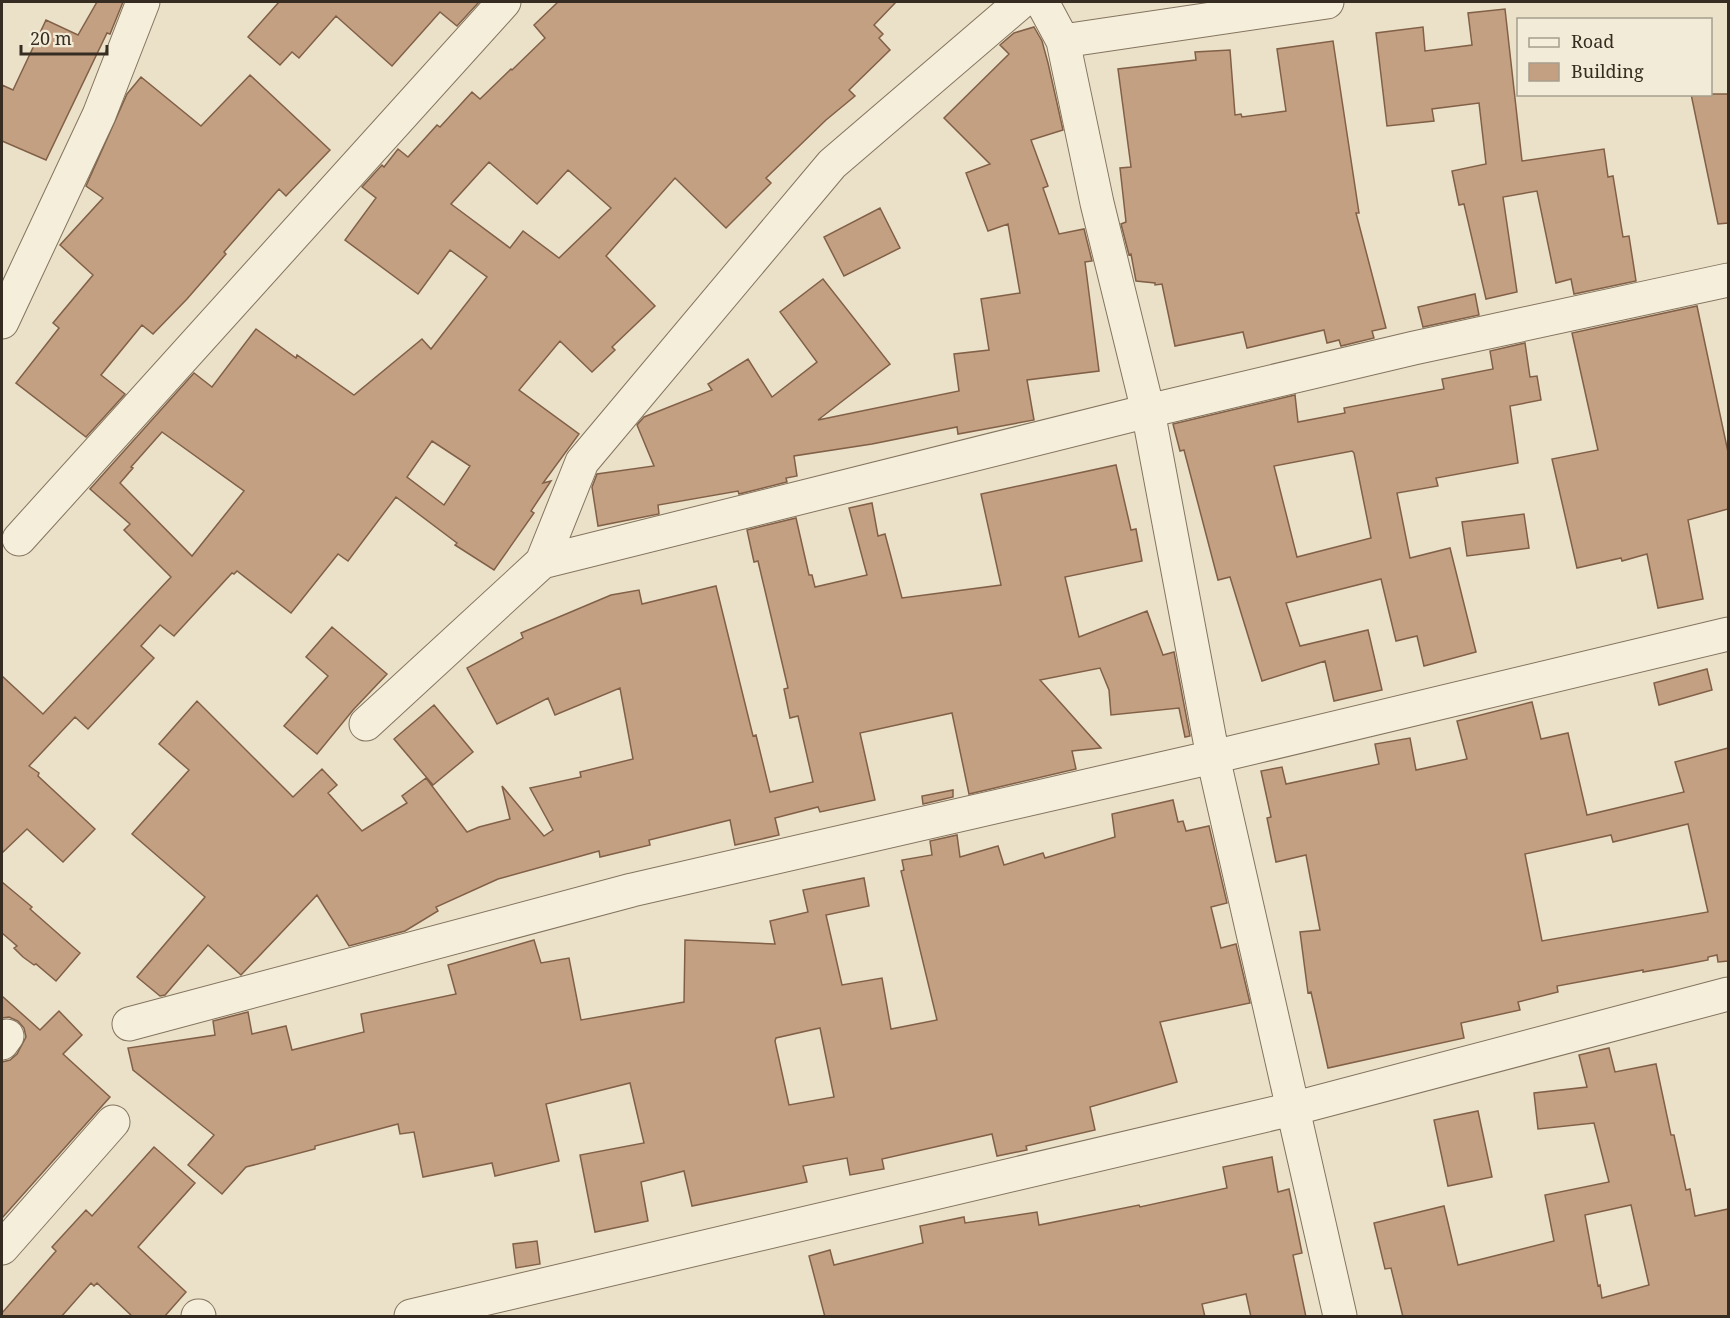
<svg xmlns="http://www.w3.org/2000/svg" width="1730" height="1318" font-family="'Noto Serif',serif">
<rect width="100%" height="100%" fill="#eae1c8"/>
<path fill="#c4a082" stroke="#816047" stroke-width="1.5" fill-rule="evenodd" d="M97 2H123L110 34 107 33 46 160 2 141V85L13 90 46 20 78 35Z
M279 2H479L457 26 440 12 392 66 336 16 299 58 292 52 280 65 248 37Z
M558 2H896L874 25 883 34 879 38 890 50 849 90 855 96 826 120 766 178 771 183 726 228 675 178 606 256 655 306 612 347 615 350 592 372 560 341 519 390 579 434 543 483 551 481 531 511 534 513 494 570 455 545 457 543 396 497 348 561 338 554 291 613 237 571 234 574 232 573 174 636 160 625 141 646 154 658 88 729 75 717 29 766 39 773 38 776 95 829 63 862 27 829 2 853V676L43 714 171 577 124 530 130 524 90 489 194 373 212 387 256 329 296 358 297 355 354 395 422 339 431 349 487 277 450 250 418 294 345 240 376 198 362 187 382 165 384 167 398 149 408 157 437 125 440 127 472 92 480 99 511 69 512 70 545 38 534 25ZM489 162 537 204 568 170 611 208 559 258 523 231 510 248 451 204ZM162 432 244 491 192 556 120 483 133 468 131 467ZM432 441 470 466 444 505 407 477Z
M1505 9 1522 161 1604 149 1608 177 1613 176 1623 237 1629 236 1636 281 1574 294 1571 279 1556 283 1537 191 1503 197 1517 292 1486 299 1464 204 1459 205 1452 171 1486 164 1479 103 1432 109 1434 121 1387 126 1376 33 1423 27 1425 51 1472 45 1468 13Z
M1034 27 1042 41 1048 63 1063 130 1031 140 1048 186 1043 188 1059 234 1084 229 1092 261 1085 262 1099 371 1027 380 1034 420 958 434 957 427 872 444 794 456 797 476 786 478 787 482 739 494 738 491 658 505 659 514 598 526 592 487 597 474 654 466 637 425 644 417 712 390 708 384 748 359 772 397 817 362 780 312 823 279 890 364 818 420 959 391 954 354 989 350 981 299 1020 293 1008 224 988 231 966 173 990 164 944 118 1009 54 1000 45 1014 33Z
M1333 41 1359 213H1356L1386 328 1372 331 1374 338 1341 346 1339 340 1327 343 1324 330 1247 348 1243 332 1175 346 1162 284 1155 285V283L1136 281 1131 254 1129 255 1121 224 1126 222 1120 168 1131 167 1118 69 1196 60 1195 52 1230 50 1235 115 1241 114 1242 117 1286 111 1277 49Z
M250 75 330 150 286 196 279 189 224 252 226 254 187 299 153 334 142 325 101 375 125 394 86 437 16 383 59 328 53 323 93 275 60 245 103 198 86 186 127 94 141 77 201 126Z
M1691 94H1728V223L1718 224Z
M880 208 900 248 844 276 824 237Z
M1475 294 1479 315 1423 327 1418 307Z
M1697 306 1728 452V509L1688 520 1703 599 1658 608 1647 554 1622 561 1621 558 1577 568 1552 459 1598 450 1572 333Z
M1525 343 1530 377 1537 376 1541 400 1510 406 1518 463 1436 478 1438 486 1397 493 1410 558 1450 548 1476 652 1424 666 1417 636 1396 641 1381 579 1286 603 1300 646 1368 630 1382 690 1334 701 1325 661 1262 681 1230 577 1218 580 1184 450 1180 451 1173 424 1295 395 1298 422 1345 413 1344 408 1444 389 1442 379 1493 369 1490 351ZM1352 451 1354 453 1371 538 1297 557 1274 466Z
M1116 465 1131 530 1136 529 1142 561 1065 577 1079 637 1147 611 1163 655 1174 652 1190 736 1185 737 1179 708 1111 715 1109 690 1100 668 1040 680 1101 748 1072 751 1076 769 969 794 952 713 860 733 875 800 820 812 818 807 775 818 779 835 735 845 730 820 649 840 650 845 600 857 599 851 498 879 436 907 438 911 405 931 349 946 317 895 241 975 208 945 165 995 160 996 137 977 205 897 132 834 189 770 159 744 197 701 293 797 322 769 337 785 328 793 362 831 407 803 402 796 426 778 467 832 479 827 510 819 502 786 544 836 553 830 530 788 581 777 580 772 633 759 620 688 555 715 548 698 497 724 467 668 523 638 521 633 611 595 639 590 642 604 716 586 753 736 756 735 770 792 813 782 798 716 790 718 784 689 788 688 758 561 754 562 747 530 796 518 809 575H812L815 587 867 575 849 508 872 503 878 536 885 534 902 598 1001 585 981 494Z
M1524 514 1529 548 1467 556 1462 522Z
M332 627 387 674 353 710 317 754 284 726 328 676 306 657Z
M1707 669 1712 690 1659 705 1654 683Z
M1532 702 1541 739 1568 733 1587 815 1684 792 1675 762 1728 748V961L1718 962 1717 955 1708 957V960L1672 967 1643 972V970L1557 986 1558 992 1518 1002 1520 1010 1461 1023 1464 1038 1328 1068 1311 992 1308 993 1300 932 1320 930 1306 855 1276 862 1267 818 1271 817 1261 771 1282 767 1286 784 1379 764 1375 744 1410 738 1416 770 1467 759 1457 721ZM1688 824 1708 912 1542 941 1525 854 1611 835 1613 842Z
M434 705 473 752 433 785 394 739Z
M953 790V797L923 804 922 796Z
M1173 800 1178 822 1183 821 1186 831 1209 826 1227 903 1211 907 1221 948 1236 944 1250 1003 1160 1022 1177 1082 1090 1107 1095 1130 1026 1146 1027 1150 997 1156 992 1134 882 1159 884 1169 850 1175 847 1158 803 1166 807 1182 692 1206 684 1171 641 1182 648 1221 595 1232 580 1155 644 1143 630 1083 546 1104 559 1161 495 1176 492 1163 423 1177 414 1132 400 1134 398 1124 315 1146V1149L246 1167 222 1194 188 1165 214 1135 133 1070 128 1048 215 1035 213 1021 248 1012 252 1034 286 1026 292 1050 364 1032 361 1014 456 994 448 965 534 940 541 963 569 958 581 1020 684 1002 685 940 775 944 770 921 808 912 803 890 864 878 869 906 826 915 842 985 882 978 891 1029 937 1020 901 871 904 870 902 860 932 855 930 841 957 835 960 857 998 846 1004 865 1043 853 1045 858 1115 837 1112 814ZM820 1028 834 1097 789 1105 775 1041 776 1038Z
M2 882 32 907 30 909 80 953 56 981 36 964 34 965 23 957 14 948 17 946 2 933Z
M2 996 40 1030 59 1011 82 1035 63 1054 110 1097 2 1218V1062L10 1060 17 1054 26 1037 24 1028 18 1021 9 1017 2 1018Z
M1609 1048 1615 1072 1656 1064 1671 1135H1674L1686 1190 1690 1189 1695 1216 1728 1209V1317H1403L1391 1268 1385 1269 1374 1223 1444 1206 1458 1265 1554 1241 1545 1195 1609 1182 1594 1123 1538 1129 1534 1093 1587 1087 1579 1055ZM1631 1205 1649 1285 1602 1298 1600 1285 1598 1286 1585 1215Z
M1478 1111 1492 1177 1448 1186 1434 1120Z
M154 1147 195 1183 138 1247 186 1292 164 1317H133L97 1283 94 1286 91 1283 61 1317H2V1313L56 1251 52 1247 86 1210 92 1216Z
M1272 1157 1278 1192 1289 1189 1302 1253 1293 1255 1306 1317H1251L1246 1294 1202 1304 1205 1317H825L809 1256 830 1250 834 1265 923 1243 920 1226 964 1217 965 1223 1037 1212 1039 1225 1139 1205 1140 1207 1227 1188 1223 1167Z
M537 1241 540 1264 516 1268 513 1244Z"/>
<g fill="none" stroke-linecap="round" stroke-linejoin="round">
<defs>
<path id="minor" d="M1042 2 1063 41 1097 203 1148 411 1213 757 1340 1316
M1063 41 1327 2
M2 322 99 115 143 2
M19 539 504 2
M542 562 1148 411 1414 348 1728 280
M366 724 542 562 582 462 832 164 1021 2
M129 1024 632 890 1213 757 1728 634
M2 1043 7 1036
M2 1248 113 1122
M198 1316H199
M411 1316 1292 1109 1728 994"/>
</defs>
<use href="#minor" stroke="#84745f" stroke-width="35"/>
<use href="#minor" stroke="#f5eeda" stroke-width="33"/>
</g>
<rect width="1730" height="1318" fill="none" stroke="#362c21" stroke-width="6"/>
<rect x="1517" y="18" width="195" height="78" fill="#f2ebd7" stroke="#a79f8e" stroke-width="1.5"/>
<rect x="1529" y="38" width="30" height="9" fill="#f5eeda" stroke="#a79f8e" stroke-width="1.5"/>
<text x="1571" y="48" font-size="18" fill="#362c21">Road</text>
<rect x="1529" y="63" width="30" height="18" fill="#c4a082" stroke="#a79f8e" stroke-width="1.5"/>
<text x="1571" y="78" font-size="18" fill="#362c21">Building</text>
<path d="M21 45v9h86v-9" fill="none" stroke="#362c21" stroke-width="3"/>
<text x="30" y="45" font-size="18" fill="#362c21" stroke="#f2ebd7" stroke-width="4.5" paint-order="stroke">20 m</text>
</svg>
